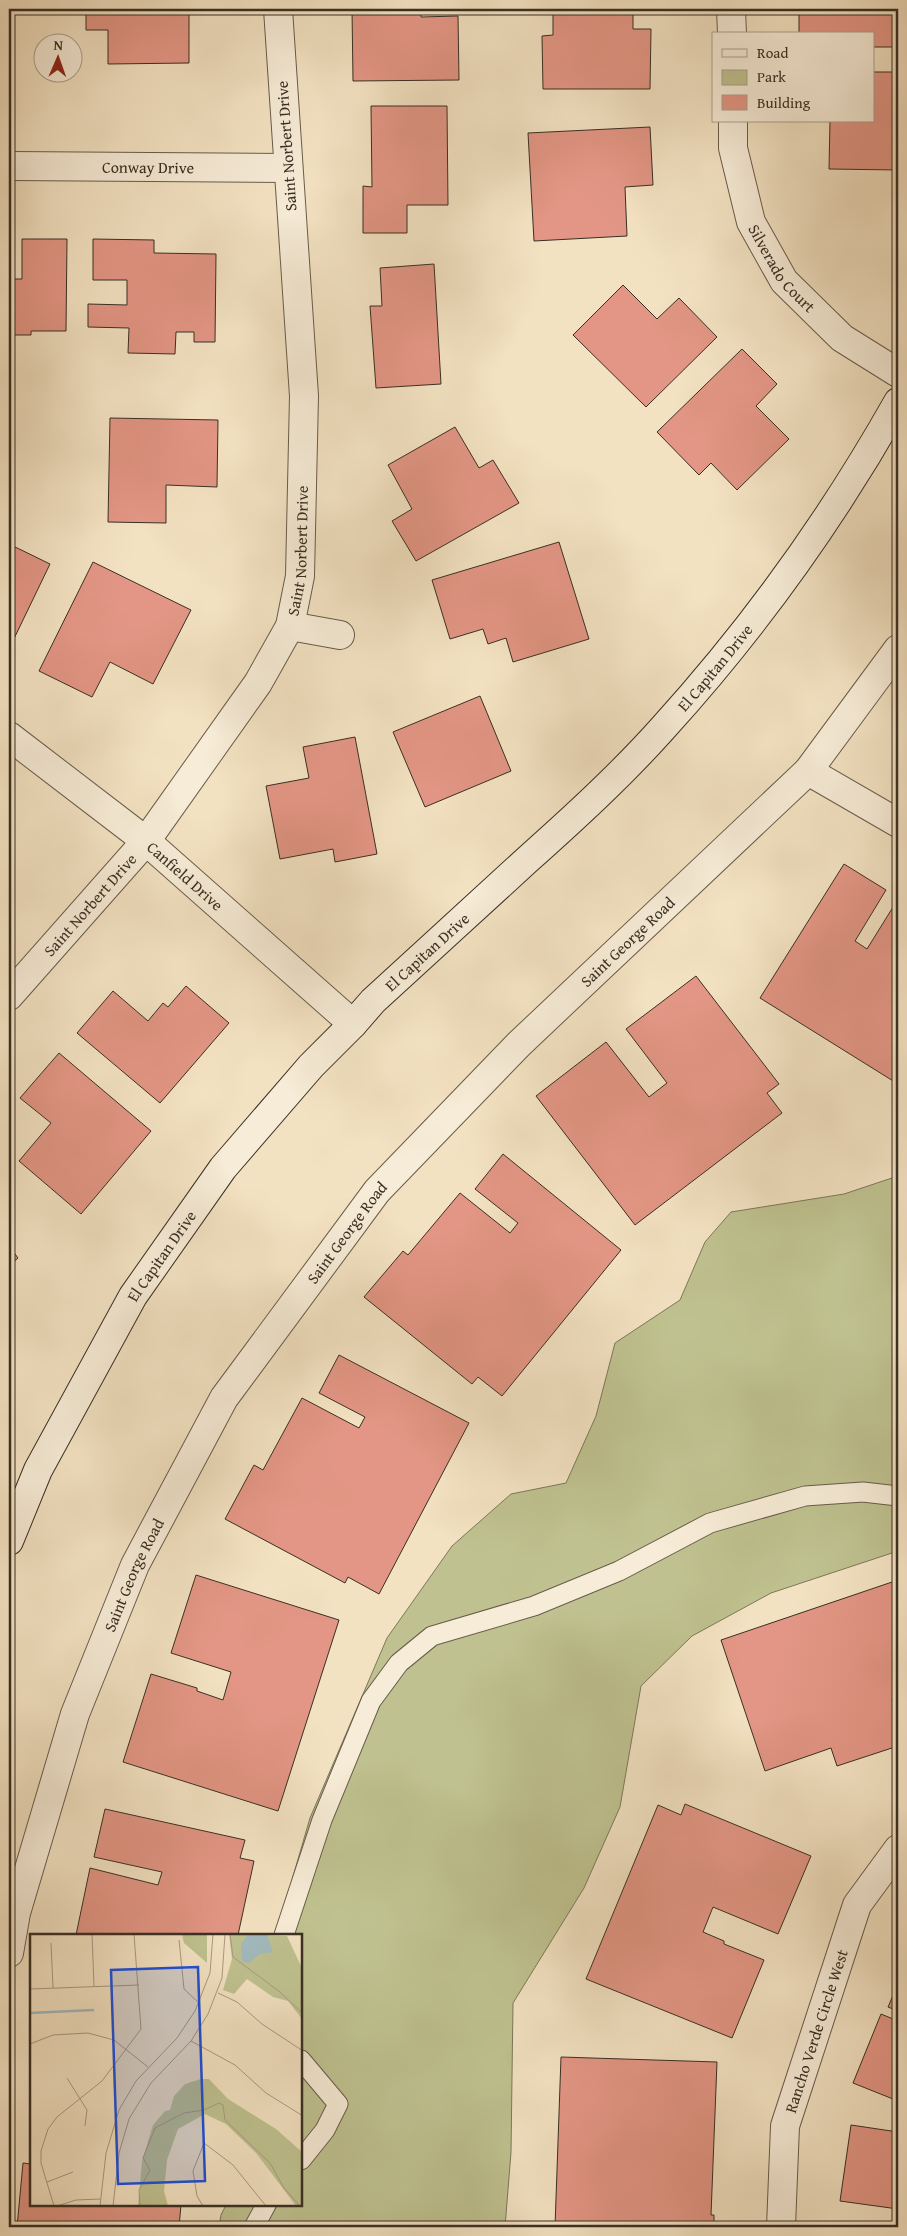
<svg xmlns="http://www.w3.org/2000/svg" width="907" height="2236" font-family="'Gentium Book Plus',serif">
<rect width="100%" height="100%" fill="#f3e2c2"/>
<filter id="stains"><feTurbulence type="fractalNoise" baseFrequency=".004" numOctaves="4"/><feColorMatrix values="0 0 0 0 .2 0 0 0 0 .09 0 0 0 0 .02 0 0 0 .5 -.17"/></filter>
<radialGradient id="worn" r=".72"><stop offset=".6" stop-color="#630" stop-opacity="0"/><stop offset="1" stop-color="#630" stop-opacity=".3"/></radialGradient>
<path fill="#bfc290" stroke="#7c785a" d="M898 1176V1551L771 1593 692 1636 641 1686 620 1807 584 1888 513 2003 511 2152 505 2227H219L221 2215 226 2205H301V1935H276L310 1818 387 1638 452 1546 511 1494 566 1483 596 1416 615 1343 680 1300 705 1242 731 1212 844 1194Z"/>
<path fill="#e39685" stroke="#392f23" d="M86 9H189V63L108 64V30H86Z
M352 9H421V17L458 16 459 80 353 81Z
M553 9H633V29H651L650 89H543L542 36 553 35Z
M799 9H898V47H873V34H799Z
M873 72H898V170L829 169 830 121H873Z
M371 106H447L448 205H407V233H363V186L372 187Z
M650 127 653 185 625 187 627 236 534 241 528 133Z
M22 239H67L66 331H31V335H9V279H22Z
M93 239 154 240V253L216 254 215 342H194V332H176L175 354 128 353 129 328 88 327V304L127 305V280H93Z
M434 264 441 384 376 388 370 306H382L380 268Z
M623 285 657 319 679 298 717 337 646 407 573 335Z
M742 349 777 384 756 406 789 439 737 490 711 463 699 475 657 432Z
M110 418 218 420 217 487 166 485V523L108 522Z
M455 427 479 468 493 460 519 503 416 561 392 521 412 509 388 465Z
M559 542 589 639 513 662 506 638 488 644 483 629 450 639 432 580Z
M9 544 50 564 9 649Z
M93 562 191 610 153 684 110 662 92 697 39 671Z
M480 696 511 771 425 807 393 732Z
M355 737 377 854 335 862 333 849 280 859 266 786 309 778 303 747Z
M844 864 886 890 855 941 867 949 898 899V1084L760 998Z
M696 976 779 1084 767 1093 782 1113 635 1225 536 1096 606 1042 649 1097 667 1083 626 1029Z
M186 986 229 1023 160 1103 77 1033 113 991 148 1021 163 1003 168 1007Z
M59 1053 151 1131 81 1214 19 1161 51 1123 20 1098Z
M503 1154 621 1250 502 1396 478 1377 472 1384 364 1297 403 1251 408 1255 460 1193 510 1233 518 1223 475 1189Z
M9 1246 18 1258 9 1266Z
M339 1355 469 1423 379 1594 348 1577 345 1583 225 1519 254 1465 263 1470 302 1398 359 1428 365 1417 319 1393Z
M196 1575 339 1620 278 1811 123 1762 151 1674 197 1688V1691L223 1700 231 1672 171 1653Z
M898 1580V1698L892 1700 898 1717V1746L837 1766 831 1748 765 1771 721 1640Z
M685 1804 811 1856 778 1934 713 1907 703 1932 724 1941V1944L764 1960 732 2038 586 1979 658 1805 681 1815Z
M105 1809 245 1840 240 1858 254 1861 238 1935H76L90 1868 158 1885 162 1872 94 1857Z
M898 1984V2011L888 2007Z
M881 2014 898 2021V2101L853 2083Z
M561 2057 717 2062 711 2215H714V2227H555Z
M851 2125 898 2132V2209L840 2201Z
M23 2163 31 2164V2205H181L179 2227H17Z"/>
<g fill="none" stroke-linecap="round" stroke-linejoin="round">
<defs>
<path id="lane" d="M284 1935 322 1820 371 1701 399 1663 432 1636 534 1606 619 1571 710 1523 805 1496 863 1492 898 1496
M301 2060 338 2104 325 2130 301 2160
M254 2227 266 2205"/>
<g id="street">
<path d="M731 9 732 34"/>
<path id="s1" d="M733 121V148L751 222 784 281 842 338 898 373"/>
<path id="s2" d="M9 166 287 168"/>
<path d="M290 626 340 635"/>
<path id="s3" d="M9 736 146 841 353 1024"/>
<path d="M808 771 898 823"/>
<path id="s4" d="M9 996 146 841 258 683 290 626 300 576 304 396 278 9"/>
<path id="s5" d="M9 1953 16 1913 75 1714 135 1565 224 1398 377 1191 519 1044 808 771 898 649"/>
<path id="s6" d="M781 2227 785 2126 857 1905 898 1849"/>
</g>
<g id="secondary">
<path id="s7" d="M9 1541 38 1470 133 1296 223 1168 311 1066 353 1024 373 1001C424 954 476 907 527 860 574 818 621 775 663 728 753 629 832 519 898 402"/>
</g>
</defs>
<use href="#lane" stroke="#685c4b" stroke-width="21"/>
<use href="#street" stroke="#685c4b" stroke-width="30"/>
<use href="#secondary" stroke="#392f23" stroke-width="30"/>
<use href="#lane" stroke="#f7ecd7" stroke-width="19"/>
<use href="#street" stroke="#f7ecd7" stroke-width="28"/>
<use href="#secondary" stroke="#f7ecd7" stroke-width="28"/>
</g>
<g text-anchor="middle" stroke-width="4" stroke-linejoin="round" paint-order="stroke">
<g font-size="16" fill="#392f23" stroke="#f7ecd7">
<text transform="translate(286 146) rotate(-94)" y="6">Saint Norbert Drive</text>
<text dy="6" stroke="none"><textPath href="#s2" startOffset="139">Conway Drive</textPath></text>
<text dy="6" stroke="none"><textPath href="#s1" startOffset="159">Silverado Court</textPath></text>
<text dy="6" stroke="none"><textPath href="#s4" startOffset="542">Saint Norbert Drive</textPath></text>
<text dy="6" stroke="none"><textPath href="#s7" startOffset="1134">El Capitan Drive</textPath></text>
<text dy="6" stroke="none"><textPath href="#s3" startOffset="225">Canfield Drive</textPath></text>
<text dy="6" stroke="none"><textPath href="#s4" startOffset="122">Saint Norbert Drive</textPath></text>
<text dy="6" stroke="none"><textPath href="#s5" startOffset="1209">Saint George Road</textPath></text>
<text dy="6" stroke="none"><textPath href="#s7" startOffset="729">El Capitan Drive</textPath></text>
<text dy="6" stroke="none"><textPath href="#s5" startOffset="804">Saint George Road</textPath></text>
<text dy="6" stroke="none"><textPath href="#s7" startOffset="324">El Capitan Drive</textPath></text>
<text dy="6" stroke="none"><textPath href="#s5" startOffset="399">Saint George Road</textPath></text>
<text dy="6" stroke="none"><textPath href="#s6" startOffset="201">Rancho Verde Circle West</textPath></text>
</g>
</g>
<g transform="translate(30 1934)">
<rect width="272" height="272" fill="#f3e2c2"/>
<path d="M152 0H177V29L154 9ZM199 0 257 2 272 34V85L258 67 243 63 217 45 204 60 193 56 202 25ZM171 145H179L198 165 246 195 272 218V272H266L227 220 196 190 175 180 148 195 137 226 134 257 138 272H108L112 227 123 191 135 177 140 176 144 162 155 150Z" fill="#bfc290"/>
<path d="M218 0H237L243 18 230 20 219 29 212 27 211 10Z" fill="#a2babf"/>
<path fill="none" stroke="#a2babf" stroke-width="2.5" d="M0 79 64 76"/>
<path fill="none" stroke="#a99a82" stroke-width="1" d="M62 0 64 52M200 0 203 23 250 58 273 80M149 6 154 55 169 69M21 9 23 54M0 55 109 51M188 59 207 68 232 90 273 117M161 107 205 131 236 159 273 182M0 110 23 101 58 99 84 106 118 133M37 144 57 176 55 192M17 248 43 238M24 272 11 229V217L18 195 27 183 72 147 111 95 104 0M27 272 46 266 70 265M70 272 76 219 89 176 106 147 147 104 165 77 180 39 183 0M83 272 89 219 99 185 121 149 161 107 178 80 192 44 195 0M110 272 109 256 120 236 113 224 125 194 154 179 174 176 189 169 193 171 195 186 240 229 254 254 270 272M173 272 167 262 163 237 174 209 203 231 236 272"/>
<path fill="#1d4ed8" fill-opacity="0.15" stroke="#1d4ed8" stroke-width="2.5" d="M168 33 175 247 88 250 81 36Z"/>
<rect width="272" height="272" fill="none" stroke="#392f23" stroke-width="2.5"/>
</g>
<rect width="907" height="2236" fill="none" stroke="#f3e2c2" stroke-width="30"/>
<rect x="10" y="10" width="887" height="2216" fill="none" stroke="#392f23" stroke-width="2.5"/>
<rect x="15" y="15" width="877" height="2206" fill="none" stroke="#392f23"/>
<rect x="712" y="32" width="162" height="90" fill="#f7ecd7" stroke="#aba08f"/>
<rect x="722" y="49" width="25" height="8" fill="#f7ecd7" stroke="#aba08f"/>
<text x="757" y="58" font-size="15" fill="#392f23">Road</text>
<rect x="722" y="70" width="25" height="15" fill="#bfc290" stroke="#aba08f"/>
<text x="757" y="82" font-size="15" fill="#392f23">Park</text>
<rect x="722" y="95" width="25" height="15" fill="#e39685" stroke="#aba08f"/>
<text x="757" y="108" font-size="15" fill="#392f23">Building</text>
<g transform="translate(58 58) rotate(2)"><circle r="24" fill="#f7ecd7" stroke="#aba08f"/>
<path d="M0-4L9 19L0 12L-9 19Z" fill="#8f2418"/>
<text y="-8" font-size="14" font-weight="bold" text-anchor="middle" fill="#392f23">N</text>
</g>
<rect width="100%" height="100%" filter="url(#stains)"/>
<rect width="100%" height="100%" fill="url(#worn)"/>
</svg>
